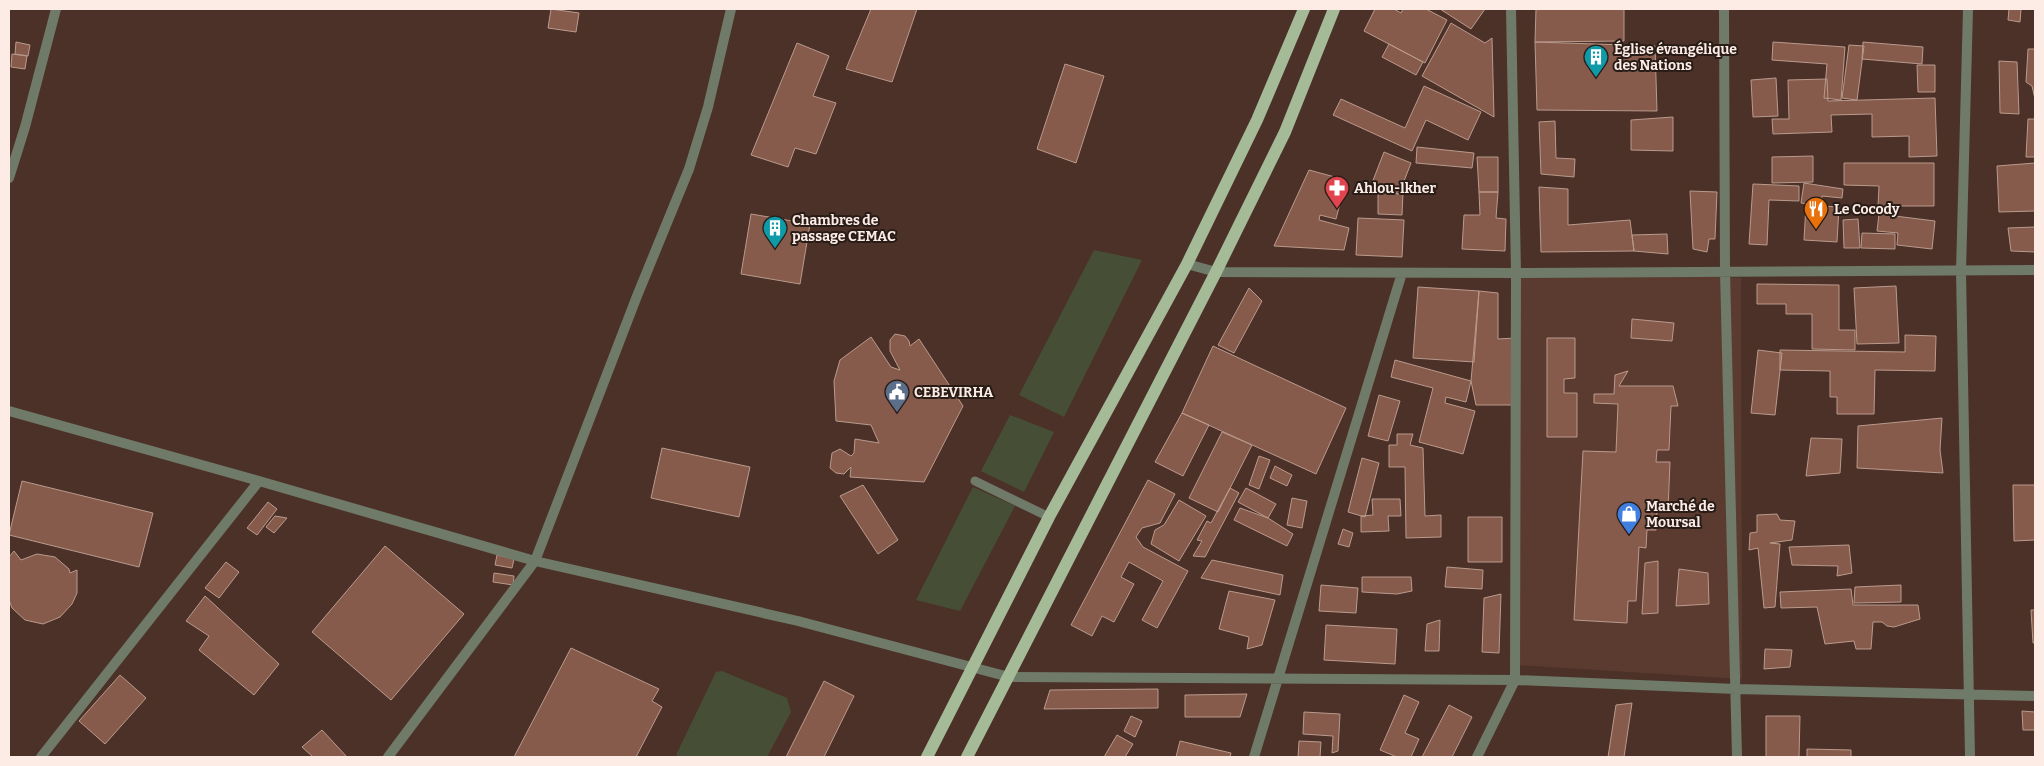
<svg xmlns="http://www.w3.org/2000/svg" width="2044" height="766" font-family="Bitter,serif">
<rect width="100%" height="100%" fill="#4b3127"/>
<path fill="#5b3b2f" d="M1514 270 1741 278 1742 679 1516 665Z"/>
<path fill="#464f36" d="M1094 250 1142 260 1064 417 1019 395Z
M1010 415 1054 432 1024 492 981 471Z
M973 487 1015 506 960 611 916 600Z
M722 671 787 698 791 712 767 757H680L676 755 716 672Z"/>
<path fill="#875b4b" stroke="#ba9a8d" d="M551 9 579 13 576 32 548 28Z
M871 9H917L892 82 846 69Z
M1375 9H1394L1401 13 1403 9H1426L1447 20 1425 63 1364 31Z
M1440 9H1485L1471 29Z
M1536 9H1624V41L1535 42Z
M2009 9H2021L2020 22 2008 20Z
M1451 23 1485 43 1492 38 1494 117 1422 76Z
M16 42 30 45 28 56 15 54Z
M1535 42 1655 46 1657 111 1537 110Z
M1773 42 1845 47 1841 100 1824 98 1827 64 1772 60Z
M1863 42 1923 47 1922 64 1862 59Z
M797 43 829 56 813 96 836 103 816 154 795 148 788 167 751 155Z
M1389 44 1423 62 1416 75 1382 57Z
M1849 45 1864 46 1857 100 1842 98Z
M2028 49H2035V99L2032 86 2026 82Z
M12 54 27 56 25 69 11 67Z
M1999 61 2017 62 2019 114 2000 113Z
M1065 64 1104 76 1076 163 1037 149Z
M1917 65H1935V92H1918Z
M1776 78 1778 116 1753 117 1751 80Z
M1827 79 1828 101 1935 98 1937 156 1909 157V136L1872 137V114L1831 115 1832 132 1773 134 1772 119H1789L1788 80Z
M1424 86 1481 112 1468 140 1426 120 1412 151 1333 115 1341 99 1405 128Z
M1673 117V151L1631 150V120Z
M2028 119H2035V157H2026Z
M1555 121 1556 158 1575 159 1574 177 1541 174 1539 122Z
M1417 147 1474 153 1472 168 1416 163Z
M1384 152 1411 163 1399 194 1372 183Z
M1813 156V182L1772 183V157Z
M1477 157H1498V192H1479Z
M1844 163H1934V206H1878L1879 186 1844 185Z
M2035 163V211L1999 212 1997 166Z
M1309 170 1346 180 1336 219 1320 215 1319 220 1349 228 1344 250 1274 246Z
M1804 183 1843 189 1842 198 1822 196 1821 206 1801 203Z
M1753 184 1799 186V201L1769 200 1767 245 1749 244Z
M1539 187 1568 189V225L1630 220 1634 251 1541 252Z
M1378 191 1399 194 1403 192 1402 215 1378 214Z
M1690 191 1717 192 1715 239H1709L1707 252 1693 249Z
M1479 192H1498L1496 218 1506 219 1505 251 1462 249 1464 215H1480Z
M1806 205 1839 207 1837 242 1804 240Z
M751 214 810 224 800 284 741 274Z
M1879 214 1935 221 1932 249 1897 245 1898 233 1877 231Z
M1358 218 1404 220 1402 257 1356 255Z
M1858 219 1860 248H1844L1843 220Z
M2035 227V252L2011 251 2008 228Z
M1862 233 1895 234V249L1861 248Z
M1667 234 1668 254 1634 251 1632 235Z
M1757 284 1839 285V330H1855V350L1812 349V314H1786V304H1757Z
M1896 286 1899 343 1857 344 1854 288Z
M1418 287 1479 291 1474 362 1413 358Z
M1249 288 1262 301 1234 353 1218 345Z
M1479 291 1498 293V339L1515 338V405H1476L1471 381Z
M1632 319 1674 323 1672 341 1631 338Z
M895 334 905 336 909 341 910 346 919 339 963 406 924 482 850 477 851 467 844 474 836 473 830 468 832 453 840 449 851 456 854 453 855 439 879 443 871 425 836 421 834 381 840 360 871 337 891 367 900 370 890 351V340Z
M1905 335 1936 336 1935 371 1875 370 1874 414H1837V397H1830V371L1780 370V350L1905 352Z
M1547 338H1575V378L1564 379V393H1577V437H1547Z
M1213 346 1346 408 1316 474 1182 413Z
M1758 350 1782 353 1775 415 1751 413Z
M1395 360 1471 381 1466 402 1446 397 1445 403 1475 411 1463 454 1419 442 1433 388 1391 377Z
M1628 371 1619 386H1673L1678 406H1671L1669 450H1657L1656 462H1670L1668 510 1657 512 1656 530H1647L1646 548 1639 547 1636 601H1628L1627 623 1574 620 1583 451 1616 452 1618 404 1594 403V394H1614L1615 375Z
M1379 395 1400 401 1388 441 1368 436Z
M1182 413 1209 425 1183 476 1155 462Z
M1942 418 1940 450 1943 473 1857 468 1858 426Z
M1222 432 1252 445 1218 512 1189 498Z
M1397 434H1413L1410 445 1423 448 1425 516 1441 515V537L1406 538 1405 467H1389V445H1397Z
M1811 438 1842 439 1840 473 1806 476Z
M662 448 750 467 739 517 651 498Z
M1259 456 1270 460 1259 489 1249 485Z
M1362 458 1379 463 1365 517 1348 512Z
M1275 466 1292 475 1287 486 1270 478Z
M1148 480 1175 494 1160 523 1142 528 1136 537 1143 547 1188 571 1157 628 1142 620 1163 581 1129 562 1121 577 1134 584 1114 622 1102 616 1092 636 1071 625Z
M22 481 153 513 139 567 9 535Z
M863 485 898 540 878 554 840 496Z
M2013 485H2035V540L2014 541Z
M1230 488 1239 493 1205 557 1193 556 1202 541 1197 540 1207 521 1211 523Z
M1246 488 1276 504 1268 518 1238 502Z
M1292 498 1307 501 1302 528 1287 525Z
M1372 499H1400L1401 516H1388L1389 531 1361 532V516L1373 515Z
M1179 500 1206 516 1179 561 1151 544 1155 530 1164 525Z
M268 502 277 509 257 535 247 528Z
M1240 508 1268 518 1293 534 1287 546 1234 520Z
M1777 514 1780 520 1795 521 1792 540 1770 543 1780 544 1775 607 1764 608 1758 548 1749 550 1750 533 1757 532V515Z
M275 516 287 518 274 533 266 527Z
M1468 517H1502V562H1468Z
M1343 529 1353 533 1349 547 1338 544Z
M1849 545 1852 573 1837 576 1838 566 1792 565 1789 547Z
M385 546 464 614 391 700 312 632Z
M14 551 21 560 37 554 55 557 69 569 70 573 77 570V593L72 604 60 617 43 624 25 620 12 608 9 600V557Z
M497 555 514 559 512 568 495 565Z
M1212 560 1283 575 1280 595 1201 578Z
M1658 561V613L1642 614 1645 563Z
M226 562 239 572 219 598 205 588Z
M1447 567 1483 570 1482 589 1445 587Z
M1679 569 1708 573 1709 604 1676 606Z
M494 573 514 576 513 585 493 582Z
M1362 577H1411L1412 591 1397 594 1362 592Z
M1321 585 1358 588 1356 613 1319 611Z
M1901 585V602L1854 603 1855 587Z
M1851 589 1853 605H1918L1920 619 1894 627 1887 626 1882 622H1873L1871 649H1856L1854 641 1825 644 1817 607 1781 608 1780 592Z
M1229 591 1275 600 1262 645 1247 649 1249 637 1219 629Z
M1501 594 1499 653 1482 652 1484 598Z
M205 596 279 664 254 695 199 650 209 636 186 621Z
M2031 610H2035V643H2033Z
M1440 620 1439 651H1425L1427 624Z
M1326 625 1397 629 1395 664 1324 660Z
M571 648 659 689 652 701 662 707 636 757H514Z
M1765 649 1792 650 1790 667 1764 669Z
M120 675 146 698 105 744 79 721Z
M824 681 854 696 824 757H786Z
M1158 689V708L1044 709 1050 690Z
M1247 694 1240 717H1185V695Z
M1404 695 1419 702 1405 733 1419 739 1411 757H1397L1380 750Z
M1632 703 1624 757H1608L1616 705Z
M1449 705 1472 717 1452 757H1422Z
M2022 711 2035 712V730H2023Z
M1304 712 1340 714 1338 751 1332 753 1333 736 1303 734Z
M1131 716 1142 721 1135 737 1124 731Z
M1766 716H1800L1799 757H1766Z
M322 730 347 757H313L302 747Z
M1117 735 1133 744 1125 757H1104Z
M1180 741 1231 753 1230 757H1176Z
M1299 741 1321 742 1320 757H1298Z
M1807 749 1851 750V757H1807Z"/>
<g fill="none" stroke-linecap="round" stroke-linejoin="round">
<path stroke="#6f7a69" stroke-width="9" d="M975 481 1049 517"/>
<path stroke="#6f7a69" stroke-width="10" d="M1724 9 1725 272 1737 757
M1968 9 1961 271 1970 757
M9 178 25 127 56 9
M1187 264 1216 272 1516 273 2035 270
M9 411 259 481 535 561 798 621 1009 677 1515 680 1736 689 2035 696
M41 757 259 481
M388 757 535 561 637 296 689 169 708 107 731 9
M1254 757 1402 273
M1477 757 1515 680 1516 273 1511 9"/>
<path stroke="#a5bb98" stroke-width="12" d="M927 757 1049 517 1187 264 1257 120 1304 9
M967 757 1216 272 1285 132 1334 9"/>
</g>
<defs>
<symbol id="building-pin" viewBox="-11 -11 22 30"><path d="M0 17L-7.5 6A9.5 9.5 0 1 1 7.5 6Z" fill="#0f9aa8" stroke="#281c17"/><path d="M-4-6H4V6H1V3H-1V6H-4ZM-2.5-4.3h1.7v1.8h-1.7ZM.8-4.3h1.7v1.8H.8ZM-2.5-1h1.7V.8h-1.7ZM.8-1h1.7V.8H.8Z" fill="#fff"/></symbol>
<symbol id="pharmacy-pin" viewBox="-11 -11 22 30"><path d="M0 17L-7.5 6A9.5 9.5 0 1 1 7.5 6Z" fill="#e0444e" stroke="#281c17"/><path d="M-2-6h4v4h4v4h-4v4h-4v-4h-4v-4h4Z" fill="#fff"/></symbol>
<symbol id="restaurant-pin" viewBox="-11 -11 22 30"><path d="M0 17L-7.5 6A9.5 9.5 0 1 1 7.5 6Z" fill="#e8710a" stroke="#281c17"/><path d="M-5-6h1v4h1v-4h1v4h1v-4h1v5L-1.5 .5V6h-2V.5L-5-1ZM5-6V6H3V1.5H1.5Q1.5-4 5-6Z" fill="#fff"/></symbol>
<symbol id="civic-pin" viewBox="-11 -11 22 30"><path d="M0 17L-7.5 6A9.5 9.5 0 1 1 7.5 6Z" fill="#5c6f8a" stroke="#281c17"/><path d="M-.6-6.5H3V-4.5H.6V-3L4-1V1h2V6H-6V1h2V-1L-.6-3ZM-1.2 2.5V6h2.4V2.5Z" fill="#fff"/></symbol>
<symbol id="shop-pin" viewBox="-11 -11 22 30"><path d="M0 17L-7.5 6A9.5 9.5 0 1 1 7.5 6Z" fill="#3f7fe0" stroke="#281c17"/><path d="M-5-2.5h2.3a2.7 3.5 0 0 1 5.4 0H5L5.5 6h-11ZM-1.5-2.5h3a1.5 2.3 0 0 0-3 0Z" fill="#fff"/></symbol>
</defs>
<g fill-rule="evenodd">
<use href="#building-pin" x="1582" y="43" width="28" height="38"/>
<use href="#pharmacy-pin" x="1323" y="174" width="28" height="38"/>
<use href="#restaurant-pin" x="1802" y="195" width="28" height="38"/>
<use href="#building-pin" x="761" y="214" width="28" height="38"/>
<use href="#civic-pin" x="883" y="378" width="28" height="38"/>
<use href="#shop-pin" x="1615" y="500" width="28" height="38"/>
</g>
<g text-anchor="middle" stroke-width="4" stroke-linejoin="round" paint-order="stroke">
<g font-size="14" font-weight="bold" fill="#fdebe5" stroke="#281c17" text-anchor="start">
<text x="1614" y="54">Église évangélique<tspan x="1614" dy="16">des Nations</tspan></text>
<text x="1354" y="193">Ahlou-lkher</text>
<text x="1834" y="214">Le Cocody</text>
<text x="792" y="225">Chambres de<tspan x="792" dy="16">passage CEMAC</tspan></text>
<text x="914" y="397">CEBEVIRHA</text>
<text x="1646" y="511">Marché de<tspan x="1646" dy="16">Moursal</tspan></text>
</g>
</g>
<rect width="2044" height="766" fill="none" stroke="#fdebe5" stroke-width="20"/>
</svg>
